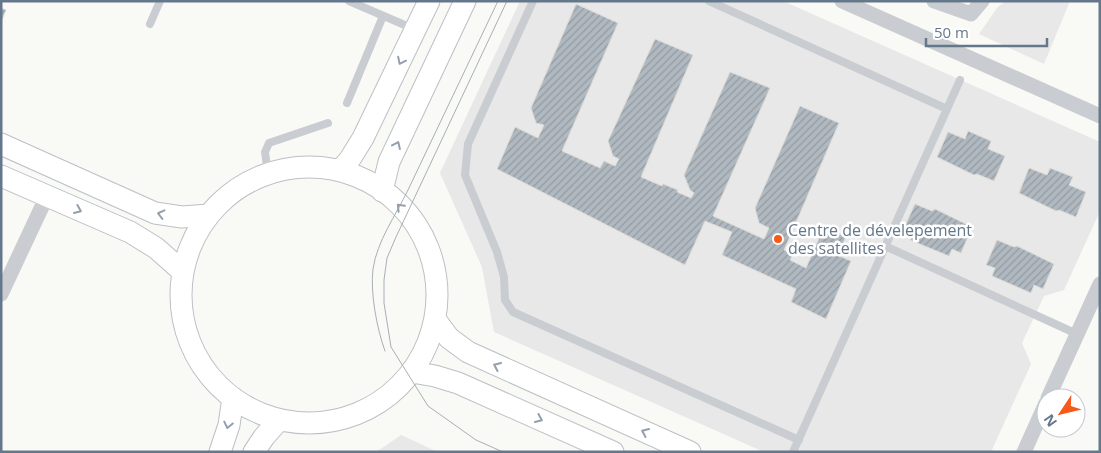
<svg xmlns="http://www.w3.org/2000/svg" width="1101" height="453" font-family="'Open Sans',sans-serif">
<defs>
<pattern id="building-hatch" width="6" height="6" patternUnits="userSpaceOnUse" patternTransform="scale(1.25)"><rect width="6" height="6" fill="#b1b9c0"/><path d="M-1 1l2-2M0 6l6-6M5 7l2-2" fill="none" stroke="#949ba2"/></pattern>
</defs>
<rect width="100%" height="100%" fill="#f9f9f6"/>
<path fill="#e7e8e7" d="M520 1H783L1100 142V211L1064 290 1044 296 1022 343 1031 364 991 452H764L494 332 482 267 440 173Z
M1005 1H1070L1044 64 979 34 997 8Z
M401 435 423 445 437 452H376Z"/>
<path fill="url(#building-hatch)" stroke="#dbdbd8" d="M576 4 618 23 562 151 600 168 604 161 615 166 619 159 613 156 608 141 655 39 693 55 641 177 662 186 663 184 678 190 677 192 691 198 694 193 690 190 684 175 730 72 770 88 713 216 764 239 769 228 759 223 755 208 800 106 839 123 784 250 793 254 790 260 806 268 824 227 846 237 837 255 851 261 826 319 791 302 796 289 722 255 732 232 705 221 685 265 497 169 515 127 538 138 544 125 536 123 531 108Z
M1 8 6 10 1 22Z
M968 131 991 141 988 149 1005 156 994 181 977 174 974 175 937 157 948 132 965 139Z
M1029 168 1047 175 1050 168 1073 177 1069 185 1086 192 1076 217 1059 210 1056 211 1019 193Z
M915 204 932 211 935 209 972 227 961 253 952 249 949 256 910 240 913 232 904 228Z
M997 240 1014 247 1017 246 1054 264 1043 289 1034 285 1031 293 992 276 995 268 986 265Z"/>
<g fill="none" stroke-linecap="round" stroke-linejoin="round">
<defs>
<path id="secondary" d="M1 144 155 213 182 217 209 215
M181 295a128 128 0 1 1 256 0a128 128 0 1 1-256 0Z
M340 171 350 159 363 138 429 1
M1 176 130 232 156 248 183 272
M382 191 389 162 465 1
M435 319 449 338 468 352 690 452
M412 372 435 376 458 383 613 452
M220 452 229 425 233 398
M254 452 264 437 279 420"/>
</defs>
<use href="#secondary" stroke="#bbc0c5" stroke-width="23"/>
<path stroke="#c9cdd1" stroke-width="8" d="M349 1 414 29
M533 1 468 144 465 175 497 252 504 277 505 300 513 312 799 440
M709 1 947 109
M150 24 160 1
M347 103 383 16
M268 174 265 152 269 143 328 123
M885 246 1077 334
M793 452 960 80"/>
<path stroke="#c9cdd1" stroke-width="15" d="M842 1 1100 116
M934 1 971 14 982 1
M1 294 47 196
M1048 398 1100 284
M1024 452 1046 403"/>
<use href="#secondary" stroke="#fff" stroke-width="21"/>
<path stroke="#a8afb5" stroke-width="1" d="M385 351C377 329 370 293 373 269 377 241 396 215 408 190 438 127 468 64 498 1
M503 452 476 440 428 406 391 347 384 303V280L387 258 396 237 507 1"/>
</g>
<defs><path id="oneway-chevron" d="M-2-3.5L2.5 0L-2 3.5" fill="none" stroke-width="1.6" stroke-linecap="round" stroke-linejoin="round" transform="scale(1.25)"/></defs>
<g stroke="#93a0ae">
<use href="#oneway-chevron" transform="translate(401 61) rotate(116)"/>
<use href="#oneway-chevron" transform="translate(397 145) rotate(-65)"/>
<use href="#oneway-chevron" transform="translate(400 207) rotate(-134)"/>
<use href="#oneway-chevron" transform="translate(78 210) rotate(23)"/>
<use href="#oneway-chevron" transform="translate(161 214) rotate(-166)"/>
<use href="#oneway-chevron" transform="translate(497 366) rotate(-156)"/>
<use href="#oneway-chevron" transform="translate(539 419) rotate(24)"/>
<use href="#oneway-chevron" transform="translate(228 425) rotate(102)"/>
<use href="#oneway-chevron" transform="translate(645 432) rotate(-156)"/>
</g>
<circle fill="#f65919" stroke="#fff" stroke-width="2" cx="778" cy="239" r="5"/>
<g text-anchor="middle" stroke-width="5" stroke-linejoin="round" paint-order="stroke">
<g font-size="16" fill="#65788b" stroke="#fff" text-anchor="start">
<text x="788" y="236">Centre de dévelepement<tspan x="788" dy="18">des satellites</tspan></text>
</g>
</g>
<rect width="1101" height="453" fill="none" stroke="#65788b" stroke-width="5"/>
<g transform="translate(1061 413) rotate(235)"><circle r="24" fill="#ffffff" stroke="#c1c9d1"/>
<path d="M0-4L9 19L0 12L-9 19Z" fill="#f65919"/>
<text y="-8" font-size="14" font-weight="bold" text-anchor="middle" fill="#65788b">N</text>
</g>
<path d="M926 38v8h121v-8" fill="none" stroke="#65788b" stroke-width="2.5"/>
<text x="934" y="38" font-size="15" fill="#65788b" stroke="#ffffff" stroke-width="4" paint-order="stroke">50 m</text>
</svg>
